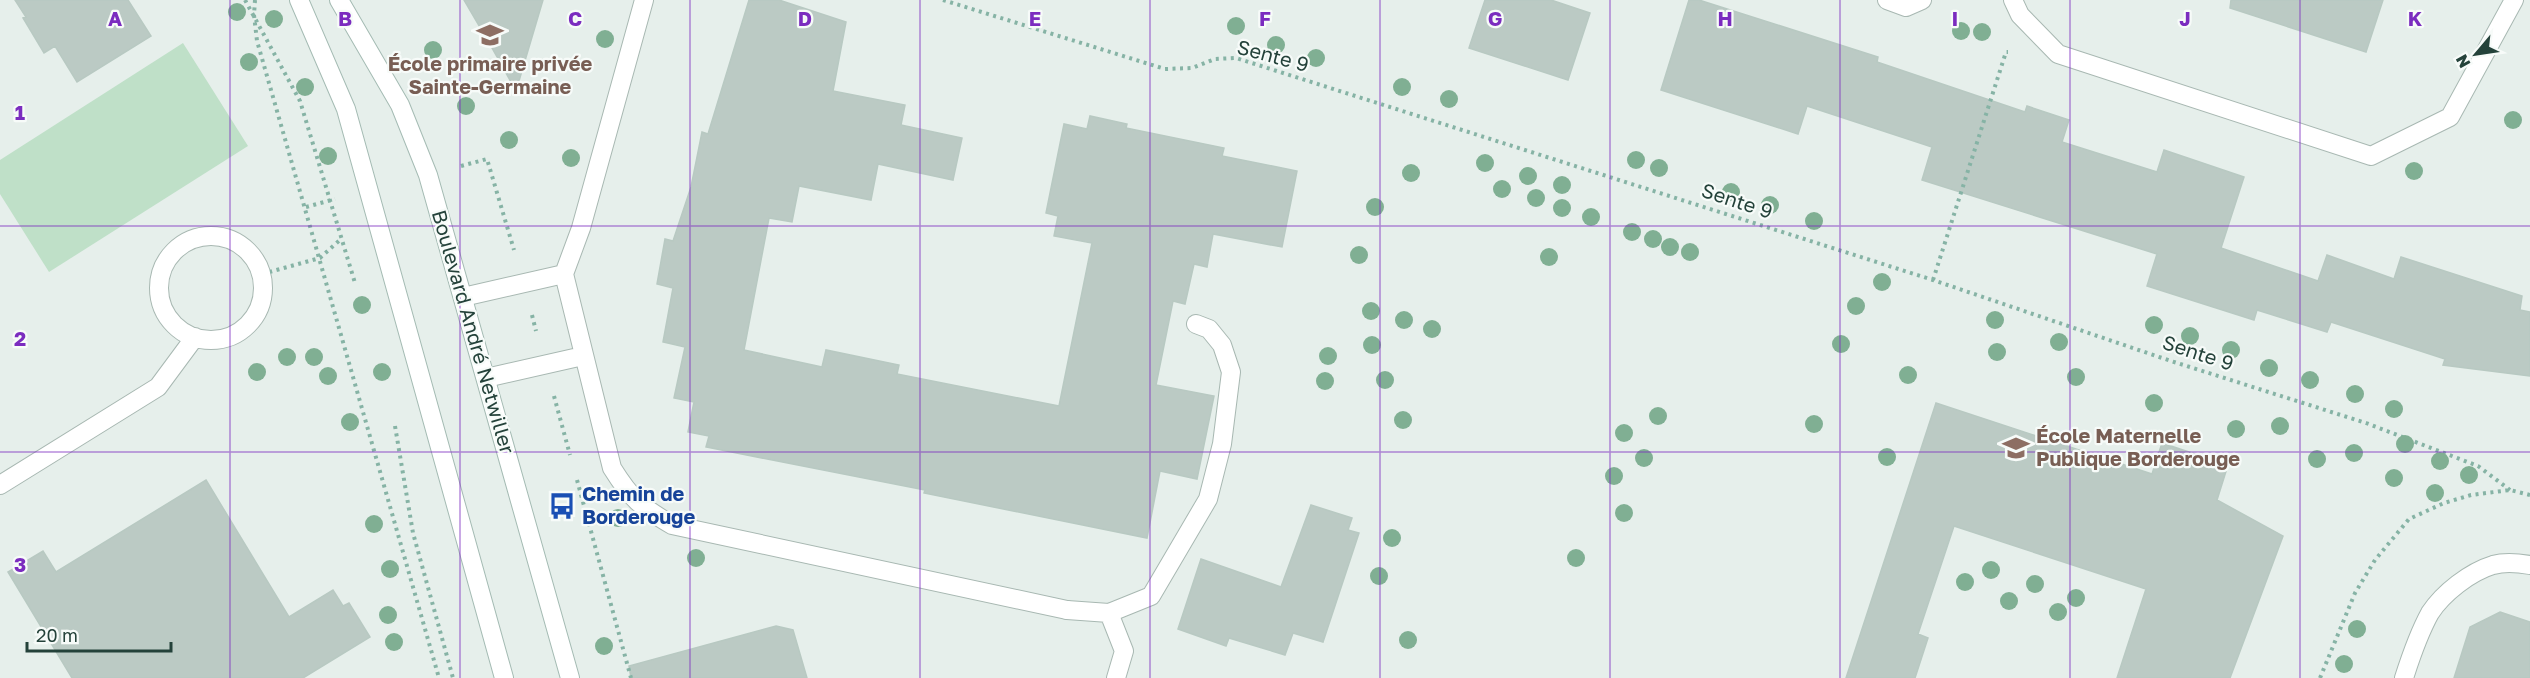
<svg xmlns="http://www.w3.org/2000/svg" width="2530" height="678" font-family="'Golos Text',sans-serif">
<rect width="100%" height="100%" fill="#e6efeb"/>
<path fill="#bfe0c8" d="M183 43 248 146 49 272 0 194V160Z"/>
<path fill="#bbcac4" stroke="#b8c9c2" stroke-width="1.5" d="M15 0H128L151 36 77 82 55 46 44 53 23 18 26 17Z
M464 0H543L516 91 492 48Z
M749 0H779L846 22 833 91 905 105 901 125 962 138 953 180 878 164 871 200 799 186 792 222 769 218 744 350 822 367 826 350 899 365 897 374 1059 406 1092 243 1054 236 1058 216 1046 213 1064 124 1087 129 1090 116 1127 124 1126 128 1224 148 1222 156 1297 171 1282 247 1213 234 1207 267 1194 264 1185 304 1173 301 1156 385 1214 396 1197 479 1160 471 1147 538 924 493 925 490 706 447 709 436 688 432 694 402 674 398 685 347 663 342 673 288 657 284 665 239 673 241 691 187 702 132 708 134Z
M1485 0H1551L1590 13 1568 80 1469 48Z
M1689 0H1699L1878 57 1877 62 2025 112 2027 106 2069 120 2062 142 2157 172 2164 150 2244 177 2221 248 2318 281 2327 255 2394 279 2401 257 2522 296 2520 310 2530 312V376L2443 365 2445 359 2331 322 2327 332 2257 310 2254 320 2147 286 2157 254 1922 180 1932 147 1807 106 1798 134 1661 90Z
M2231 0H2383L2366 52 2230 8Z
M1936 403 2152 474 2162 443 2228 465 2217 500 2283 536 2230 678H2117L2146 589 1954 526 1918 634 1928 638 1915 678H1846Z
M206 480 289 617 333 590 343 606 349 603 370 637 303 678H72L8 572 43 551 56 572Z
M1311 505 1352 518 1348 530 1359 533 1323 642 1293 633 1285 655 1229 638 1226 646 1178 629 1201 559 1281 587Z
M2500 612 2530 622V678H2454L2470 627Z
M776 626 793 630 807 678H631L629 666Z"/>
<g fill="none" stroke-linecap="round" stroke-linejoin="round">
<defs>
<path id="service" d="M1067 610 1109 613 1151 596 1208 499 1222 444 1231 372 1222 345 1209 329 1196 324
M1109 613 1124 651 1116 678"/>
<path id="minor" d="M644 0 581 228 564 274 612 468C632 500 640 506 672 525L1067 610
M1887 0 1906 7 1922 0
M2013 0 2020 15 2058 54 2371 156 2450 117 2514 0
M159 288a52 52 0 1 1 104 0a52 52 0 1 1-104 0Z
M463 297 564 274
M486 378 583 356
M0 485 158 387 195 337
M2404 678C2411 656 2419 633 2430 613 2443 593 2470 572 2493 565 2504 562 2518 563 2530 565"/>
<path id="secondary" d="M299 0 346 109 504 678
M339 0 400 105 428 175 570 678"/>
</defs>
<use href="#service" stroke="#a8b8b2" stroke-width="20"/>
<use href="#minor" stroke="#a8b8b2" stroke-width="20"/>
<use href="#secondary" stroke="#a4bbb3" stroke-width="20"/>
<path stroke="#86b3a5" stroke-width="4" stroke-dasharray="3 4.5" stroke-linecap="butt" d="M245 0 300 101 355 283
M255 0 254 15 257 41 439 678
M943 0 1165 69 1192 68 1215 59 1236 58 1933 280 2171 361 2366 423 2478 466 2510 490
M461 166 487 159 514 250
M306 207 335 199
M262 274 320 258 342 238
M1933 280 2006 52H2008
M532 315 536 331
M554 396 570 455
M395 426 413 533 453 678
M577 480 631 678
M2320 678 2355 593 2375 560 2409 519 2444 503 2471 495 2510 490 2530 495"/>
<use href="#service" stroke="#fff" stroke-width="18"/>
<use href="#minor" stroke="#fff" stroke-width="18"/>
<use href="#secondary" stroke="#fff" stroke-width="18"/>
</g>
<g fill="#80af93">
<circle cx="237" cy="12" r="9"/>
<circle cx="274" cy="19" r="9"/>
<circle cx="1236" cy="26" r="9"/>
<circle cx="1961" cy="31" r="9"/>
<circle cx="1982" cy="32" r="9"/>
<circle cx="605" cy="39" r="9"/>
<circle cx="1276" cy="45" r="9"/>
<circle cx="433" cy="50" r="9"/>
<circle cx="1316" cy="58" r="9"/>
<circle cx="249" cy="62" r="9"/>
<circle cx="305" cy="87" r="9"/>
<circle cx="1402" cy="87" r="9"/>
<circle cx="1449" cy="99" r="9"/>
<circle cx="466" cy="106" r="9"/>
<circle cx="2513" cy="120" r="9"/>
<circle cx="509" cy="140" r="9"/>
<circle cx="328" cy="156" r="9"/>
<circle cx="571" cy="158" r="9"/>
<circle cx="1636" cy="160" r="9"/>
<circle cx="1485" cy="163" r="9"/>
<circle cx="1659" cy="168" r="9"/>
<circle cx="2414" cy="171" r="9"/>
<circle cx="1411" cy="173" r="9"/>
<circle cx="1528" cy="176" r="9"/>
<circle cx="1562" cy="185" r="9"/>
<circle cx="1502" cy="189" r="9"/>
<circle cx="1731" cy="192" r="9"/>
<circle cx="1536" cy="198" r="9"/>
<circle cx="1770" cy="205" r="9"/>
<circle cx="1375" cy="207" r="9"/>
<circle cx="1562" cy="208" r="9"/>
<circle cx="1591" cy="217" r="9"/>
<circle cx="1814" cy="221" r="9"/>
<circle cx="1632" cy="232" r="9"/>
<circle cx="1653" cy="239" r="9"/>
<circle cx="1670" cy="247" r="9"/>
<circle cx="1690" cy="252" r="9"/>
<circle cx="1359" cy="255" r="9"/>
<circle cx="1549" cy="257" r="9"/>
<circle cx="1882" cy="282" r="9"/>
<circle cx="362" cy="305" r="9"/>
<circle cx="1856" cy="306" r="9"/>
<circle cx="1371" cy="311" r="9"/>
<circle cx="1404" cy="320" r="9"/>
<circle cx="1995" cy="320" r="9"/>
<circle cx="2154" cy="325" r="9"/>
<circle cx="1432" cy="329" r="9"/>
<circle cx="2190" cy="336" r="9"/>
<circle cx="2059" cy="342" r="9"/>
<circle cx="1841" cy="344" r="9"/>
<circle cx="1372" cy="345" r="9"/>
<circle cx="2231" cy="350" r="9"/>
<circle cx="1997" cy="352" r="9"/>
<circle cx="1328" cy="356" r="9"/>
<circle cx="287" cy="357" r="9"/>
<circle cx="314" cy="357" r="9"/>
<circle cx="2269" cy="368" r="9"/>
<circle cx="257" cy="372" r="9"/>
<circle cx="382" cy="372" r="9"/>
<circle cx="1908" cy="375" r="9"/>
<circle cx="328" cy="376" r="9"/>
<circle cx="2076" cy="377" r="9"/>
<circle cx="1385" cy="380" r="9"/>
<circle cx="2310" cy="380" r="9"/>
<circle cx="1325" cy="381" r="9"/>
<circle cx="2355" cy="394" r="9"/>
<circle cx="2154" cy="403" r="9"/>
<circle cx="2394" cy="409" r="9"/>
<circle cx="1658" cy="416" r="9"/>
<circle cx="1403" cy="420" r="9"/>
<circle cx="350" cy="422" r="9"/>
<circle cx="1814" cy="424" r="9"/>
<circle cx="2280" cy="426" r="9"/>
<circle cx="2236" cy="429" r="9"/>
<circle cx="1624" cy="433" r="9"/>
<circle cx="2405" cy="444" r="9"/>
<circle cx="2354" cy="453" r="9"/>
<circle cx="1887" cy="457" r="9"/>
<circle cx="1644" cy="458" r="9"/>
<circle cx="2317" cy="459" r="9"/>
<circle cx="2440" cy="461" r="9"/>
<circle cx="2469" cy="475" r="9"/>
<circle cx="1614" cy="476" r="9"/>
<circle cx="2394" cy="478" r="9"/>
<circle cx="2435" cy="493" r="9"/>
<circle cx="1624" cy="513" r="9"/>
<circle cx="618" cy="518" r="9"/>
<circle cx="374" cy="524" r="9"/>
<circle cx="1392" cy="538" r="9"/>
<circle cx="696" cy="558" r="9"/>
<circle cx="1576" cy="558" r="9"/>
<circle cx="390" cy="569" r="9"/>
<circle cx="1991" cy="570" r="9"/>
<circle cx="1379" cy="576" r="9"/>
<circle cx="1965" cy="582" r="9"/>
<circle cx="2035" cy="584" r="9"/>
<circle cx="2076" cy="598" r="9"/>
<circle cx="2009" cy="601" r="9"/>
<circle cx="2058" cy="612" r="9"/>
<circle cx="388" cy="615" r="9"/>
<circle cx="2357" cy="629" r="9"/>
<circle cx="1408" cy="640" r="9"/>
<circle cx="394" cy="642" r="9"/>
<circle cx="604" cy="646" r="9"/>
<circle cx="2344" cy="664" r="9"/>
</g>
<path fill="none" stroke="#7b2cbf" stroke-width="1.5" stroke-opacity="0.55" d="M230 0V678M460 0V678M690 0V678M920 0V678M1150 0V678M1380 0V678M1610 0V678M1840 0V678M2070 0V678M2300 0V678M0 226H2530M0 452H2530"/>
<defs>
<symbol id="school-bare" viewBox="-9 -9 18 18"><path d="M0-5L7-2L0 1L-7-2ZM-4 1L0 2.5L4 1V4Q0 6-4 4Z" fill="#8d6e63" stroke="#f7fbf9" stroke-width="2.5" paint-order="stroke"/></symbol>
<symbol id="bus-bare" viewBox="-9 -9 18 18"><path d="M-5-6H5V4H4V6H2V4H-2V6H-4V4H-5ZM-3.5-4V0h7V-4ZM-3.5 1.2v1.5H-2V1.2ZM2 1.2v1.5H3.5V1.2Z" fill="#1a4fb4" stroke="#f7fbf9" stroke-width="2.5" paint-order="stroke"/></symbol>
</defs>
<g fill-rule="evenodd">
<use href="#school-bare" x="471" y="16" width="38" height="38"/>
<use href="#school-bare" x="1997" y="429" width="38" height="38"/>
<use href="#bus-bare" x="543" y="487" width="38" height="38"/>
</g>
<g text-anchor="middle" stroke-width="4.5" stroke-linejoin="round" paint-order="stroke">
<g font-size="20" fill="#24423a" stroke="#f7fbf9">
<text transform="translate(1273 56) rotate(15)" y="7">Sente 9</text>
<text transform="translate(1737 201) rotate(18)" y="7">Sente 9</text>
<text transform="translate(473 332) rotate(74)" y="7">Boulevard André Netwiller</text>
<text transform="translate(2198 353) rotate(18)" y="7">Sente 9</text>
</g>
<g font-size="20" font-weight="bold" fill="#785e54" stroke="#f7fbf9">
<text x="490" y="71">École primaire privée<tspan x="490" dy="23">Sainte-Germaine</tspan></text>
<text x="2036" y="443" text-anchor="start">École Maternelle<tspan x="2036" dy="23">Publique Borderouge</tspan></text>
</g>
<g font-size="20" font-weight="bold" fill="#164399" stroke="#f7fbf9" text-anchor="start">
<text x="582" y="501">Chemin de<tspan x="582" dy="23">Borderouge</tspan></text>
</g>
</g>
<g font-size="20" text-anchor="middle" font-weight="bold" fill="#7b2cbf" stroke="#f7fbf9" stroke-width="4.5" stroke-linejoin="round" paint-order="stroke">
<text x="115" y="26">A</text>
<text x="345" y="26">B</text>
<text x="575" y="26">C</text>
<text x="805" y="26">D</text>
<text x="1035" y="26">E</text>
<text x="1265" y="26">F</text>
<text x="1495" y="26">G</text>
<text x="1725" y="26">H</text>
<text x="1955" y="26">I</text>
<text x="2185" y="26">J</text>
<text x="2415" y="26">K</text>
<text x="20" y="120">1</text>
<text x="20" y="346">2</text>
<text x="20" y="572">3</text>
</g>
<g transform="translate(2476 54) rotate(241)" stroke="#f7fbf9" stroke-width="4.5" paint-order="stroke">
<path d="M0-4.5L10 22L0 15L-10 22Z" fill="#24423a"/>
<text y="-9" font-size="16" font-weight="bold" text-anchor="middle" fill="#24423a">N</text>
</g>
<path d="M27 642v9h144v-9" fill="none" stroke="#24423a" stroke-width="3"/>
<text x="36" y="642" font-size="18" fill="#24423a" stroke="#f7fbf9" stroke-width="4.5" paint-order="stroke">20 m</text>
</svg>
